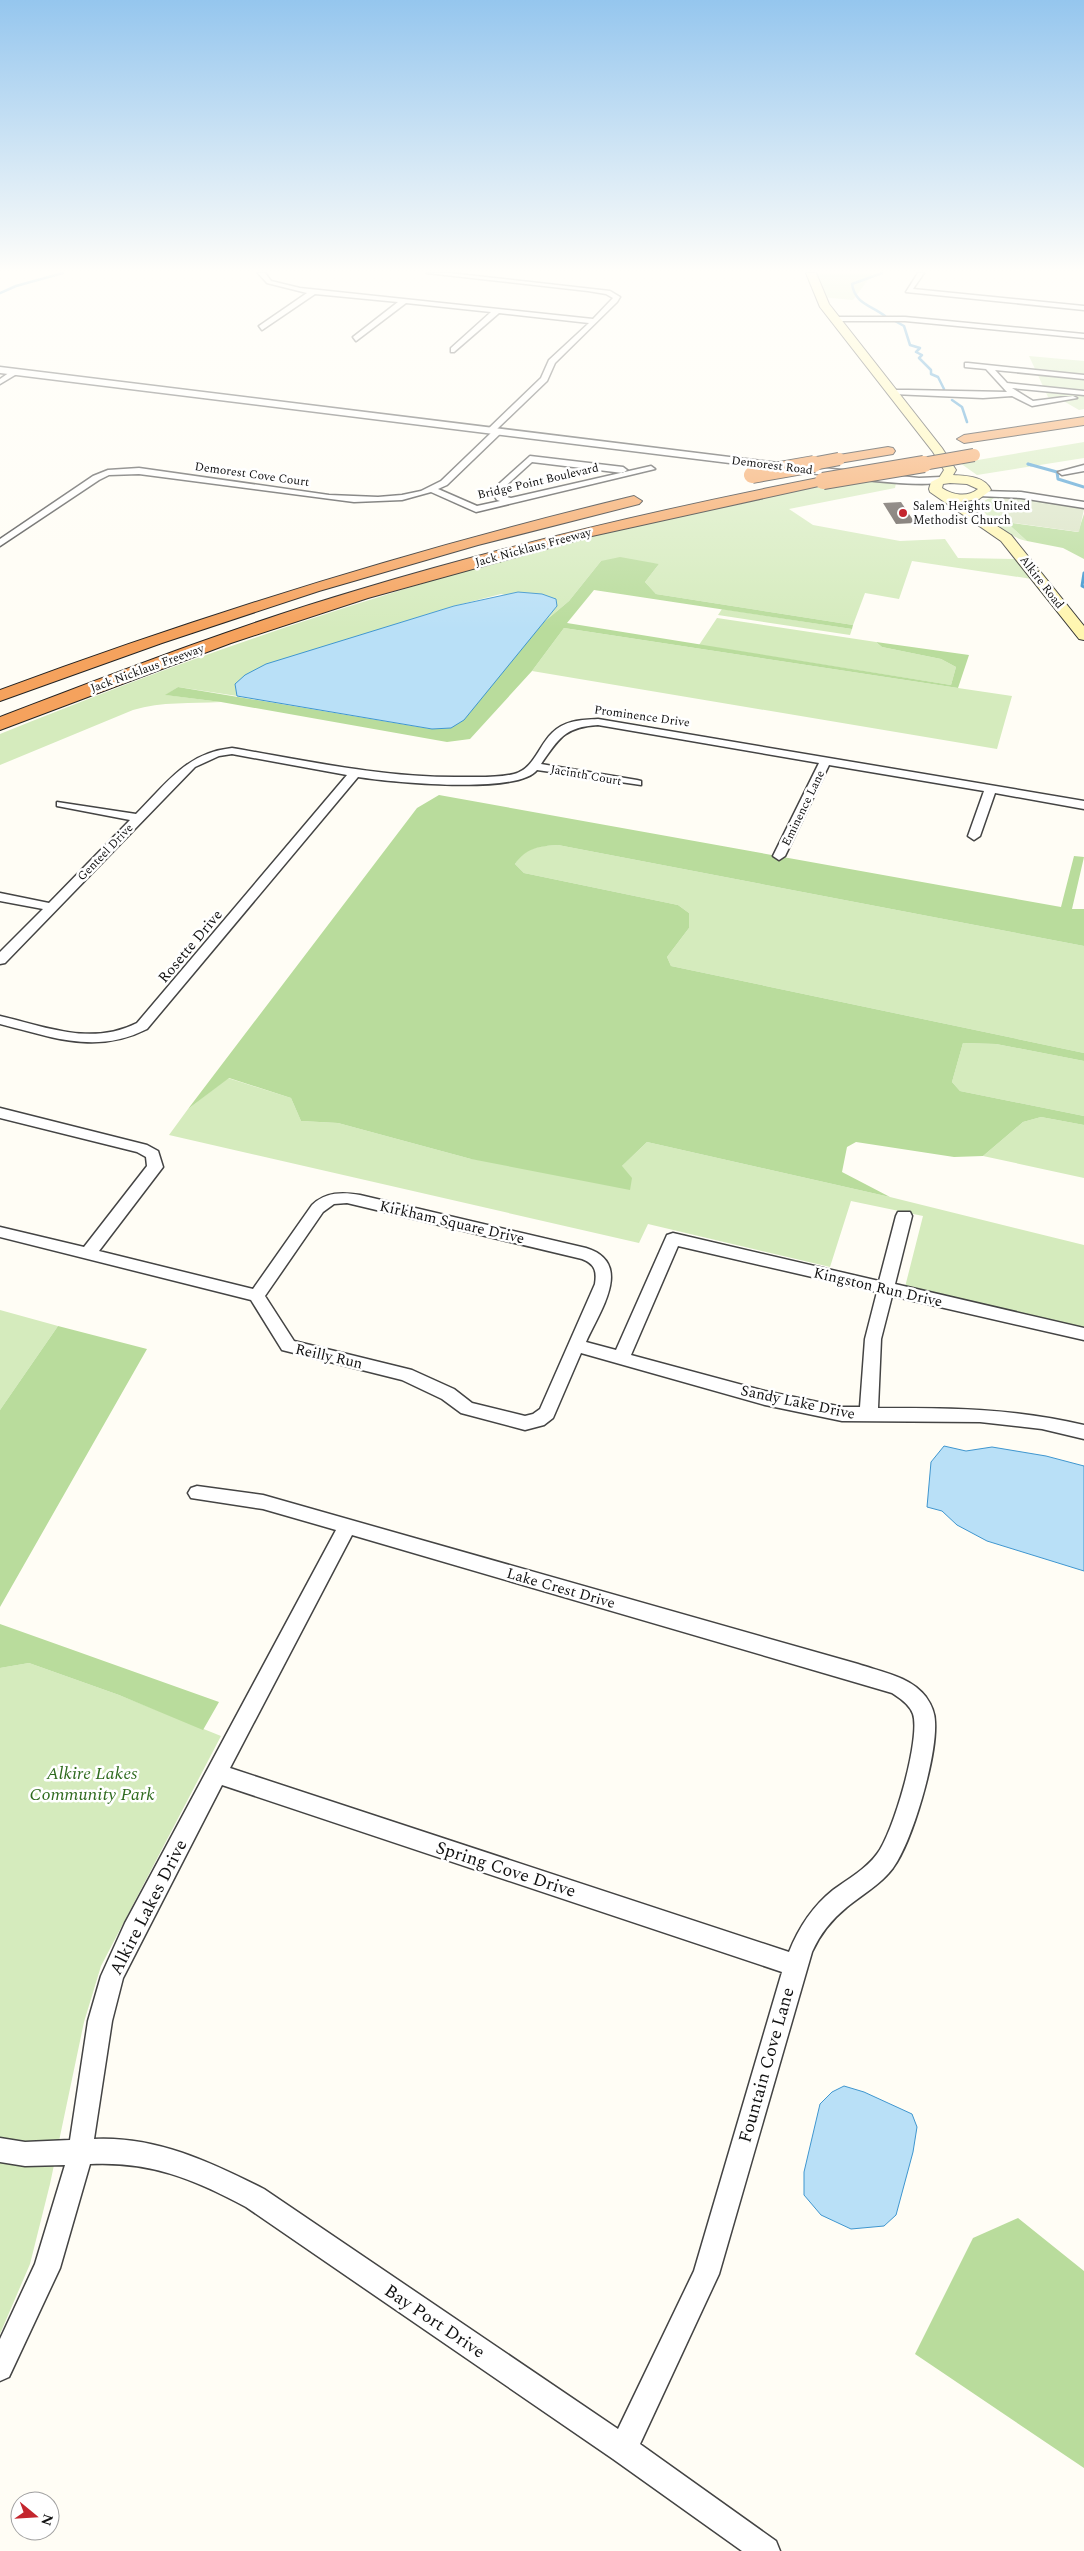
<svg xmlns="http://www.w3.org/2000/svg" width="1084" height="2551" font-family="Spectral,serif">
<rect width="100%" height="100%" fill="#fffdf5"/>
<path fill="#d5ebbd" d="M811 273H873L853 300 820 297Z
M1029 356 1084 361V409L1079 410 1060 399 1048 397Z
M1084 442V458L977 475 960 463Z
M864 479 896 483 895 488 789 509 813 525 900 541 945 539 958 558 1015 559 1032 579 912 561 899 599 865 593 853 625 656 594 645 582 659 564 601 561 569 601 544 622 557 606 501 594 454 606 309 651 235 684 237 696 178 687 166 695 221 702C191 704 162 701 133 710L0 765V734C278 621 567 529 864 479Z
M1010 496 1084 507V509L1004 498 993 502 1006 522 1027 541C1013 539 987 519 980 506 987 495 998 497 1010 496Z
M722 609 852 629 850 635 718 615Z
M717 618 876 642 882 647 941 659 956 667 951 685 699 645Z
M564 628 958 688 1012 696 997 749 532 671Z
M558 845 1084 946V1053L671 966 667 957 689 928V913L678 905 524 873 515 864C526 847 538 846 558 845Z
M963 1043 996 1044 1084 1061V1116L960 1091 952 1082Z
M228 1078 291 1098 301 1121 338 1123 471 1159 622 1166 647 1142 890 1197 1084 1245V1329L905 1287 923 1216 851 1201 830 1267 648 1224 639 1243 169 1135 188 1109Z
M1041 1117 1084 1125V1178L983 1156 1023 1122Z
M0 1310 58 1326 0 1410Z
M29 1663 119 1695 221 1736 101 1966 84 2022 50 2184 30 2264 0 2334V1668Z"/>
<path fill="#b9dc9c" d="M1084 514V559L1063 548 1027 541 1006 522 1078 532Z
M620 557 659 564 645 582 656 594 853 625 852 629 594 590 567 623 951 685 956 667 941 659 882 647 876 642 969 655 958 688 564 628 532 671 470 739 447 742 221 702 165 695 178 687 431 729 451 728 544 622 569 601 601 561Z
M439 795 1061 907 1074 856 1084 857 1072 909H1084V946L558 845C539 846 526 848 515 864L524 873 678 905 689 913V928L667 957 671 966 1084 1053V1061L996 1044 963 1043 952 1082 960 1091 1084 1116V1125L1041 1117 1023 1122 983 1156 954 1157 856 1142 847 1147 842 1172 890 1197 647 1142 622 1166 632 1178 630 1190 471 1159 338 1123 301 1121 291 1098 229 1078 188 1109 417 808Z
M58 1326 147 1349 0 1607V1410Z
M0 1624 219 1702 203 1730 119 1695 29 1663 0 1668Z
M1018 2218 1084 2271V2468L915 2354 973 2238Z"/>
<path fill="#d9e3c4" d="M1004 498 1084 509 1079 532 1006 522 993 502Z"/>
<path fill="#b9e0f7" stroke="#3f96cf" d="M518 592 542 594 556 599 557 606 464 720 451 728 432 729 237 696 235 684 245 675 266 664 454 606Z
M944 1446 966 1451 992 1447 1046 1456 1084 1466V1571L987 1541 957 1525 942 1511 927 1507 931 1462Z
M844 2086 864 2092 912 2114 917 2127 913 2152 896 2215 884 2226 851 2229 821 2215 804 2195V2172L820 2104 832 2092Z"/>
<g fill="none" stroke-linecap="round" stroke-linejoin="round">
<path stroke="#3f96cf" stroke-width="2.5" d="M882 273 852 284C855 304 871 305 885 316
M0 293 16 286 63 273
M895 321 904 326 910 345 920 348 916 352 922 355 919 358 931 370V374L938 377 944 389
M952 400 962 407 967 422
M1028 464 1031 465"/>
<path stroke="#3f96cf" stroke-width="3" d="M1028 464 1057 472 1058 479 1084 487
M1084 573 1082 586 1084 587"/>
</g>
<path fill="#5a524d" d="M901 502 915 523 896 524 883 503Z"/>
<g fill="none" stroke-linecap="round" stroke-linejoin="round">
<defs>
<path id="minor" d="M258 273H265L271 281 300 288 593 319 613 298 606 294 588 291 427 273H449L610 291 620 297 617 302 555 363 547 381 497 429H501V433L447 485 438 489 477 506 500 501 497 500 491 491 530 456 623 467 627 470 623 473 532 462 500 491 503 496 511 498 651 466 655 469 476 512 431 492 402 500 354 502 139 474 109 475 99 480 0 546V539L93 476 108 470 139 468 329 495 378 497 402 495 421 491 441 481 492 432 487 430 541 378 549 360 589 323 499 313 454 352H451V348L491 312 406 303 356 341 353 337 398 302 315 294 262 330 259 326 307 293 267 283Z
M918 273H924L913 289 1084 306V310L906 292Z
M835 317H905L1084 334V338L905 321H832Z
M968 363 1084 375V379L995 370 1007 383 1084 391V395L1012 388 1033 401 1073 396 1077 398 1032 406 1012 396 983 398 893 394 889 392 893 390H908L1007 392 986 369 965 367V363Z
M13 370 20 372 0 384V379Z
M1084 465V471L1062 475 1058 472Z
M598 719 1084 801V809L995 793 980 836 974 840 968 836 984 791 829 765 785 856 779 860 773 856 819 763 598 725C565 727 559 738 541 764L637 780 641 781V785L537 770C518 795 389 782 358 777L147 1029C96 1055 52 1037 0 1024V1016C47 1027 91 1046 137 1023L347 775 232 754 219 756 195 767 5 963 0 964V952L43 909 0 901V893L49 903 130 820 57 806V802L136 814C167 783 186 753 232 748 308 761 384 778 461 777 479 777 497 778 514 774 534 769 539 745 552 733 565 720 581 720 598 719Z
M0 1108 147 1145 158 1151 163 1167 99 1251 253 1289 312 1205C326 1192 342 1192 360 1195L586 1248C635 1263 599 1312 586 1342L616 1350 667 1235 673 1233 879 1281 896 1216 898 1212H910L912 1216 895 1284 1084 1328V1340L892 1296 881 1339 878 1408C951 1408 1012 1408 1084 1425V1439L1042 1429 980 1422 842 1421 765 1405 581 1353 553 1418 544 1425 525 1430 461 1413 442 1399 402 1380 282 1350 251 1300 0 1237V1227L84 1247 147 1166 146 1157 137 1152 0 1118ZM347 1203 582 1259C595 1264 597 1271 595 1284L540 1409 533 1414 525 1416 472 1403 454 1389 412 1370 294 1341 265 1296 323 1212 334 1204ZM678 1246 877 1292 865 1339 860 1407H842L765 1391 631 1355Z
M197 1486 263 1495 858 1664C881 1672 910 1676 926 1697 931 1704 935 1713 935 1722 937 1756 913 1840 893 1868 881 1884 862 1895 847 1907 831 1920 820 1934 812 1952L719 2274 640 2444 776 2541 780 2551H742L613 2459 246 2207C194 2179 150 2161 90 2164L60 2268 9 2377 0 2381V2339L35 2264 65 2165 25 2166 0 2162V2138L25 2142 70 2140 88 2021 101 1976 125 1923 336 1530 263 1509 191 1498 188 1493 191 1488ZM352 1535 892 1693C900 1698 910 1705 913 1714 921 1738 893 1834 877 1854 866 1869 848 1879 833 1890 812 1907 799 1927 789 1952L230 1768ZM222 1785 782 1972 694 2271 618 2429 264 2189C210 2162 156 2136 94 2139L112 2021 123 1978Z"/>
<path id="tertiary" d="M0 367 803 466 919 478 941 477 947 480C936 491 824 475 803 472L0 373Z
M982 491 1021 492 1084 502V508L1021 498 978 496V492Z"/>
<path id="secondary" d="M806 273H816L829 304 942 448 956 470 953 475C967 476 985 476 991 490L979 499 960 502 1011 535 1084 626V640L1079 639 1001 541 930 492 929 489 931 482 939 478 944 470 933 452 820 307ZM950 483 967 484 978 489C967 498 953 495 942 488L943 484Z"/>
<path id="motorway" d="M1084 417V425L964 443 957 439 964 435Z
M888 447 893 448 895 451 893 454 839 463 832 459 839 455Z
M823 477 828 478 830 481 828 484 592 536 368 598 231 643 0 730V717C118 672 236 626 358 590 511 544 666 508 823 477Z
M634 496 642 501 639 504 478 545 319 591 162 643 0 701V690C208 613 418 548 634 496Z"/>
</defs>
<use href="#minor" stroke="#444" stroke-width="3"/>
<use href="#tertiary" stroke="#444" stroke-width="3"/>
<use href="#secondary" stroke="#333" stroke-width="2"/>
<use href="#motorway" stroke="#222" stroke-width="2"/>
<use href="#minor" fill="#fff" fill-rule="evenodd"/>
<use href="#tertiary" fill="#fff" fill-rule="evenodd"/>
<use href="#secondary" fill="#fff6b0" fill-rule="evenodd"/>
<use href="#motorway" fill="#f5a25d" fill-rule="evenodd"/>
<defs>
<path id="motorway-bridge-far1" d="M807 465 839 459
M917 465 974 455"/>
<path id="motorway-bridge" d="M752 475 814 464
M823 481 924 464"/>
</defs>
<use href="#motorway-bridge-far1" stroke="#222" stroke-width="14" stroke-linecap="butt"/>
<use href="#motorway-bridge" stroke="#222" stroke-width="18" stroke-linecap="butt"/>
<use href="#motorway-bridge-far1" stroke="#f5a25d" stroke-width="12"/>
<use href="#motorway-bridge" stroke="#f5a25d" stroke-width="16"/>
</g>
<linearGradient id="sky" x2="0" y2="1"><stop stop-color="#95c6ee"/><stop offset="0.43" stop-color="#fffefa"/><stop offset="1" stop-color="#fffefa" stop-opacity="0"/></linearGradient>
<rect width="1084" height="630" fill="url(#sky)"/>
<circle fill="#c4262e" stroke="#fff" stroke-width="2" cx="903" cy="513" r="5"/>
<g text-anchor="middle" stroke-width="5" stroke-linejoin="round" paint-order="stroke">
<g font-size="12" fill="#111" stroke="#fff">
<text transform="translate(772 465) rotate(7)" y="4">Demorest Road</text>
<text transform="translate(252 474) rotate(8)" y="4">Demorest Cove Court</text>
<text transform="translate(538 481) rotate(-13)" y="4">Bridge Point Boulevard</text>
<text transform="translate(533 547) rotate(-15)" y="4">Jack Nicklaus Freeway</text>
<text transform="translate(1042 582) rotate(52)" y="4">Alkire Road</text>
<text transform="translate(147 668) rotate(-20)" y="4">Jack Nicklaus Freeway</text>
<text transform="translate(642 716) rotate(8)" y="4">Prominence Drive</text>
<text transform="translate(586 775) rotate(10)" y="4">Jacinth Court</text>
<text transform="translate(803 808) rotate(-64)" y="4">Eminence Lane</text>
<text transform="translate(105 852) rotate(-46)" y="4">Genteel Drive</text>
</g>
<g font-size="12" fill="#111" stroke="#fff" text-anchor="start">
<text x="913" y="510">Salem Heights United<tspan x="913" dy="14">Methodist Church</tspan></text>
</g>
<g font-size="15" fill="#111" stroke="#fff">
<text transform="translate(190 946) rotate(-50)" y="5">Rosette Drive</text>
<text transform="translate(452 1222) rotate(13)" y="5">Kirkham Square Drive</text>
<text transform="translate(878 1287) rotate(13)" y="5">Kingston Run Drive</text>
<text transform="translate(329 1356) rotate(13)" y="5">Reilly Run</text>
<text transform="translate(798 1402) rotate(12)" y="5">Sandy Lake Drive</text>
<text transform="translate(561 1588) rotate(16)" y="5">Lake Crest Drive</text>
</g>
<g font-size="18" font-style="italic" fill="#2f6b1f" stroke="#fff">
<text x="92" y="1779">Alkire Lakes<tspan x="92" dy="21">Community Park</tspan></text>
</g>
<g font-size="18" fill="#111" stroke="#fff">
<text transform="translate(506 1869) rotate(18)" y="6">Spring Cove Drive</text>
<text transform="translate(148 1907) rotate(-63)" y="6">Alkire Lakes Drive</text>
<text transform="translate(766 2065) rotate(-74)" y="6">Fountain Cove Lane</text>
<text transform="translate(435 2321) rotate(34)" y="6">Bay Port Drive</text>
</g>
</g>
<g transform="translate(35 2516) rotate(108)"><circle r="24" fill="#ffffff" stroke="#a0a0a0"/>
<path d="M0-4L9 19L0 12L-9 19Z" fill="#c4262e"/>
<text y="-8" font-size="14" font-weight="bold" text-anchor="middle" fill="#111111">N</text>
</g>
</svg>
